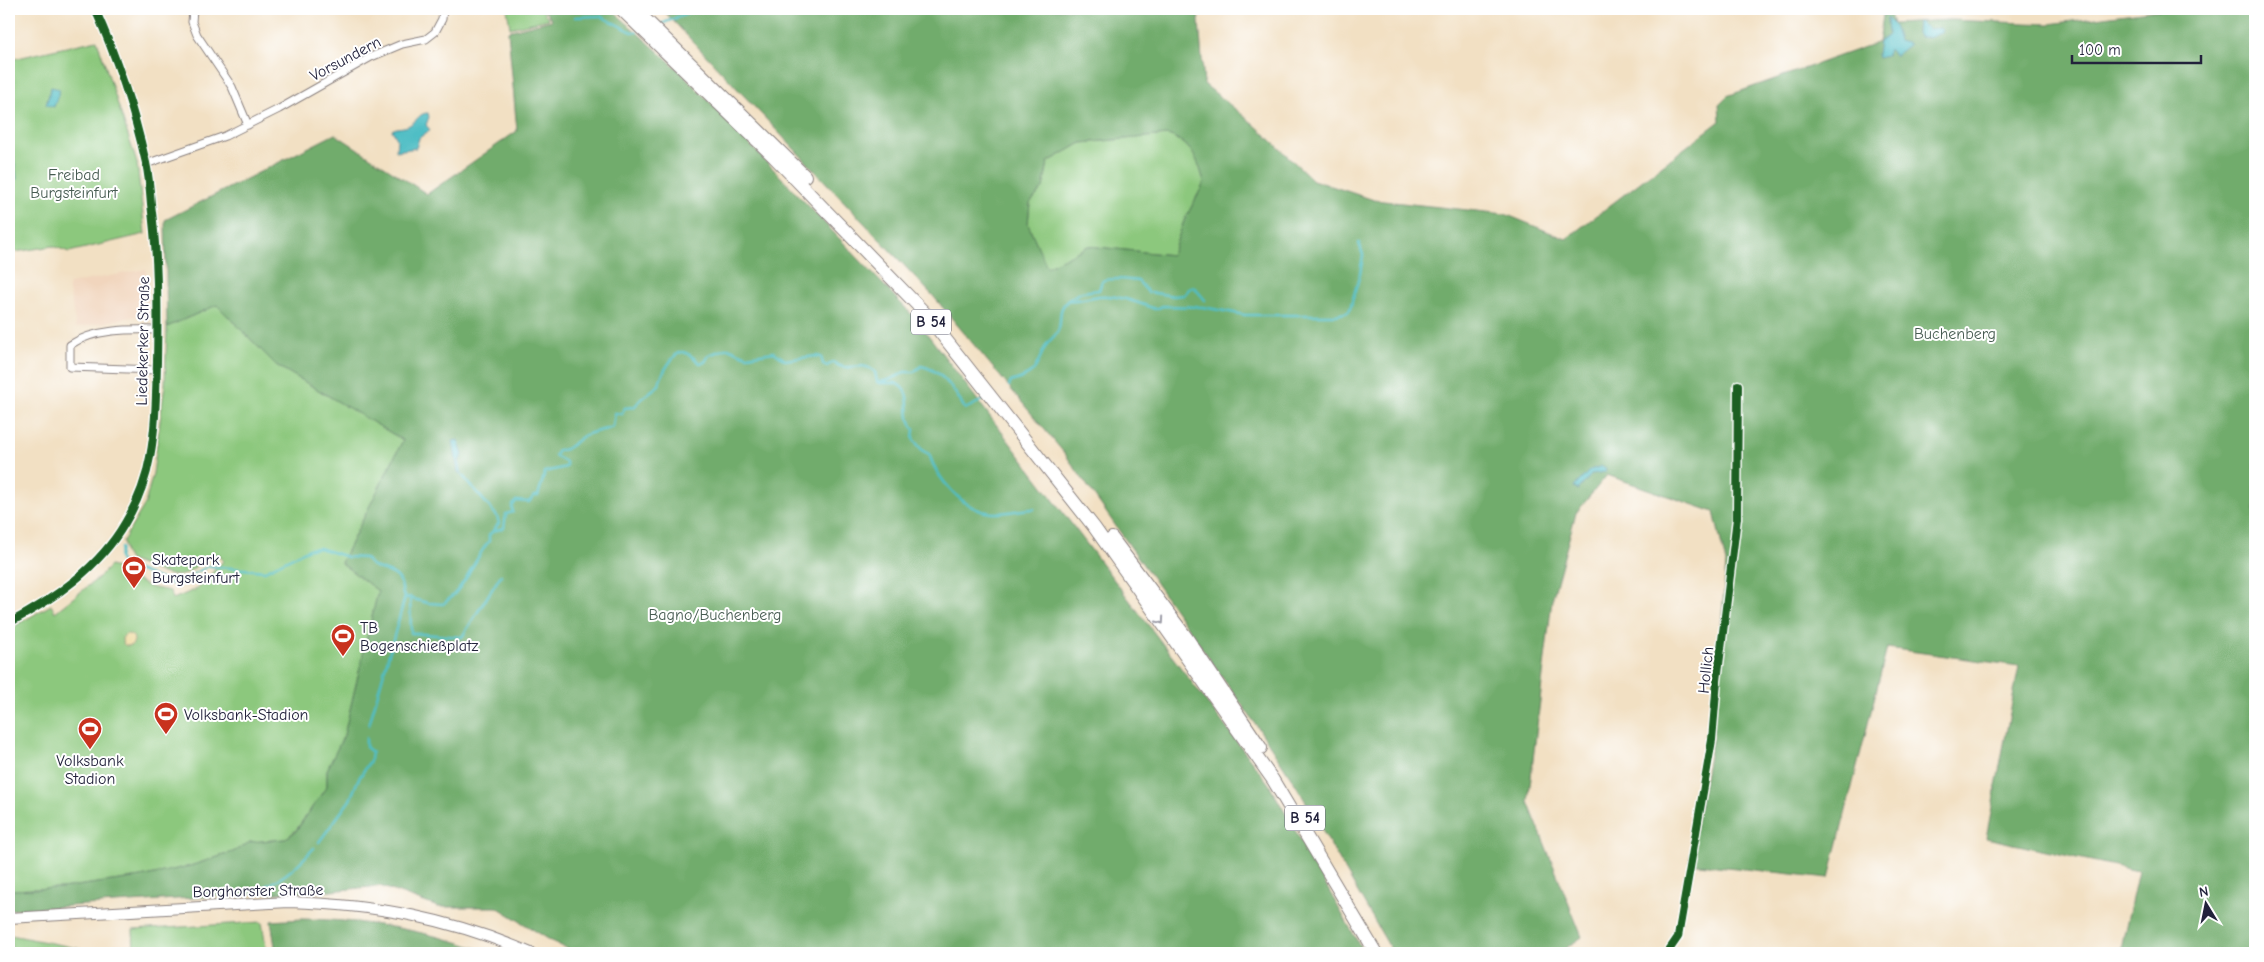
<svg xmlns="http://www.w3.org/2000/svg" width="2264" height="962" font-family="'Comic Neue',sans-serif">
<rect width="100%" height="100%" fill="#fff"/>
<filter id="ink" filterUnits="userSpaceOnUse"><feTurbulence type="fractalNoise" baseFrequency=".02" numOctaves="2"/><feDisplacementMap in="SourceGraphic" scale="10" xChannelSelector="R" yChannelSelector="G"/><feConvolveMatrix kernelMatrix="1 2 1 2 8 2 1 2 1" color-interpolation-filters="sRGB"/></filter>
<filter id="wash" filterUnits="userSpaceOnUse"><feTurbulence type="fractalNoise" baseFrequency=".0096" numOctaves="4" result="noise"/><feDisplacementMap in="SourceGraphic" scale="20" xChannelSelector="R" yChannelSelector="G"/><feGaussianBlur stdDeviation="1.12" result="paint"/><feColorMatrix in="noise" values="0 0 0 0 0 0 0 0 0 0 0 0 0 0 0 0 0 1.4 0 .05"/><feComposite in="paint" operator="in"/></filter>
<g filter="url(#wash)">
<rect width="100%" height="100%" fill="#f2e0c3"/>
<path fill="#f1d5bd" d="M146 269 148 314 76 328 68 284Z"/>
<path fill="#8cc87d" stroke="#57755c" d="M507 9H541L549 19 510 28Z
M97 40 137 163 145 234 69 252 53 246 9 253V60Z
M1168 135C1191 143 1199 160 1204 183L1184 221 1172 255 1088 246 1047 268 1028 224 1030 203 1043 188 1048 162 1081 143Z
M217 305 276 365 403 440 341 563 378 591 344 735 327 770V786L296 830 285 839 250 842 233 852 190 866 141 877 62 888 9 890V629L51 605 55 612 97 579 110 566 117 568 149 587 170 591 173 599 197 589 223 561 219 554C199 557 197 570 182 575 171 579 141 564 129 560L125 553 123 541 145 504 153 473 165 384 167 327Z
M262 922 267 953H134L133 930Z
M11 935 102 953H11Z"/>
<path fill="#71ac6c" stroke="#4a6754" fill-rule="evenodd" d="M543 9H611L681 72 916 319 1269 784 1364 953H576L553 942 497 907H438L380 886 331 891 252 894 9 910V890L62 888 141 877 190 866 233 852 250 842 285 839 296 831 327 786V770L344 735 378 591 341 563 403 440 276 365 217 305 167 327 165 220 335 134 427 194 517 131 508 31 552 20Z
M662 9H1198L1204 84 1255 125 1313 180 1374 200 1505 214 1566 239 1720 121 1719 104 1727 96 1879 42 1884 9H1888L1893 23 1950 20 2049 24 2165 9H2255V953H2120L2138 871 1986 838 2019 666 1887 648 1829 878 1689 863 1712 740 1726 563 1714 512 1607 475 1576 513 1552 600 1528 802 1582 937 1559 953H1393L1296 785 1259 729 1065 454 934 297ZM1168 135C1191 143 1199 160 1204 183L1184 221 1172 255 1088 246 1047 267 1028 224 1030 203 1043 188 1048 162 1081 143Z
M302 919C368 920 429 931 491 953H276L271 921Z"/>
<path fill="#eeda9e" stroke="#887e6c" d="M122 640a6 6 0 1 1 12 0a6 6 0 1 1-12 0Z"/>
<path fill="#50bec5" stroke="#397080" d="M1887 18 1894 25 1899 41 1910 44 1895 56 1889 49 1887 56 1878 58 1877 54 1879 42 1888 35Z
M1918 21 1929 29 1940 28 1943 32 1929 38 1919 37 1917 33Z
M51 87 60 89 54 107 46 105Z
M428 113 429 117 426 125 430 130 419 138 416 148 396 151 397 139 392 130C398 126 405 129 411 124 418 120 419 113 428 113Z
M9 124 17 179 9 180Z
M458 440 463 455 459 461 462 475 458 472 453 441Z
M1602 466 1606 468 1605 472 1592 474 1578 490 1574 487 1590 470Z"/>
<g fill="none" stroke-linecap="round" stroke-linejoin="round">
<path stroke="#50bec5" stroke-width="2.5" d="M575 17 600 16 632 32H637
M659 25 697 9
M1068 299 1082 292 1099 290 1102 281C1109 277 1129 280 1138 281L1148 292 1174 296 1184 295 1190 288 1194 287 1205 300
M880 383H896C916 394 902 414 914 429L913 439 923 451 929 454C937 479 964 511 992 513 1006 514 1020 509 1034 509
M1009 386 1011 382C1042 372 1033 367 1047 344 1051 338 1057 336 1059 328 1062 317 1057 310 1068 300 1078 301 1088 298 1098 296 1115 294 1140 303 1155 309L1163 306 1203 307 1245 315H1336L1349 312 1360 274 1363 255 1359 243
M462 475 497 516 499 523 493 531
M121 548 119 558 123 564 175 585 182 584 195 573 209 566 265 571 309 549 319 548 347 557 365 558C374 573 392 568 399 579 402 583 402 590 403 595L405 597 428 603 443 604C465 589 473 561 489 541V535L493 531 504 528 506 514 513 512 512 507 516 501 529 502 534 496H538L545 472 566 467V462L555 456 558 450C570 451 573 442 582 437 591 431 603 431 613 427L615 413 622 414 624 408 634 407 642 398 659 385C660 376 674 351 683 352 689 353 695 359 700 363L705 362 709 355 728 348 747 356 774 352 785 360 816 356 821 357 823 364 827 366 833 362C835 363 837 365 840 366 852 371 862 360 875 372L877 382C885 382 898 377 904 372H914L921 366C941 369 956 392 965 409L985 399
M410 597 411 633 462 637 501 575
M369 725 405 597
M319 842 350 800 358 780 371 759 372 752 366 747V738
M266 886C286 877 299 864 314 848"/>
</g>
</g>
<g filter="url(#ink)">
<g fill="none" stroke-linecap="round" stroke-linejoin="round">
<defs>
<path id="street" d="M193 9 192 22 197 35 232 87 248 125
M146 164 225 136 279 109 371 57 402 44 426 39 435 32 442 19 443 9
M156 370 70 367V345C93 329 130 329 157 330
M9 623C54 599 99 568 125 523 137 503 146 480 150 457 156 426 156 393 157 362 158 309 158 257 151 204 150 190 149 176 146 163 134 110 117 58 95 9
M1667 953 1678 937 1712 740 1717 681 1737 518 1738 385"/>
<path id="secondary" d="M9 918 289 902C378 905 449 918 531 953"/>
<path id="highway" d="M621 9 774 157 924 312 1094 527 1273 780 1376 953
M635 9 805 176
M1112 538 1187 638 1261 748"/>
</defs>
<use href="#street" stroke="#8a817f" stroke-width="9"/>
<use href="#secondary" stroke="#8a817f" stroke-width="12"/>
<use href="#highway" stroke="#8a817f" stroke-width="14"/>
<use href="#street" stroke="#fff" stroke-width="7"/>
<use href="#secondary" stroke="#fff" stroke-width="10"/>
<use href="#highway" stroke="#fff" stroke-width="12"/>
<defs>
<path id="cycleway" d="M9 623C54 599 99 568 125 523 137 503 146 480 150 457 156 426 156 393 157 362 158 309 158 257 151 204 150 190 149 176 146 163 134 110 117 58 95 9
M1667 953 1678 937 1712 740 1717 681 1737 518 1738 385"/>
</defs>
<use href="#cycleway" stroke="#fff" stroke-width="11"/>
<use href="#cycleway" stroke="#1b5e20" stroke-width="8"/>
</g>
<defs><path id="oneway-chevron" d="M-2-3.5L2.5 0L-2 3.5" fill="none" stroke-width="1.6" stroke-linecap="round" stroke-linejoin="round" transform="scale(1.25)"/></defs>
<use stroke="#9c9ca7" href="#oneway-chevron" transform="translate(1161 621) rotate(55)"/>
</g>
<defs>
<symbol id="stadium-pin" viewBox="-11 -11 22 30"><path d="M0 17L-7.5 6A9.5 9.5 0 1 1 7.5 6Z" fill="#c8321e" stroke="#fff"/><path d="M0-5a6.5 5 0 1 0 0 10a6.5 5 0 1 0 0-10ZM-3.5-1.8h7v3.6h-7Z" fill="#fff"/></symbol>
</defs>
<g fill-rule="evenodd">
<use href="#stadium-pin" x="120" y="554" width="28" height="38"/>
<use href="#stadium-pin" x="329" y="622" width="28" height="38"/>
<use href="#stadium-pin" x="152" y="700" width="28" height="38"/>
<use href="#stadium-pin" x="76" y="715" width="28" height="38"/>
</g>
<g text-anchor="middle" stroke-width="4" stroke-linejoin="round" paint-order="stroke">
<g fill="#fff" stroke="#646476" stroke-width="1">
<rect x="911" y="309.5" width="40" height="25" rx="4"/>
<rect x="1285" y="805.5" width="40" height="25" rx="4"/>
</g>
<g font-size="15" font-weight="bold" fill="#22223b">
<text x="931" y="327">B 54</text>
<text x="1305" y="823">B 54</text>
</g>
<g font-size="16" fill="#22223b" stroke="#fff">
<text transform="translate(345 58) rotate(-28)" y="6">Vorsundern</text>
<text transform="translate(142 341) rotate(-89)" y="6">Liedekerker Straße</text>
<text transform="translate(1705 670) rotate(-84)" y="6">Hollich</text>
<text transform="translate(258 890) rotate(-1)" y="6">Borghorster Straße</text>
</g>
<g font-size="16" fill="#475c52" stroke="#fff">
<text x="74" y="180">Freibad<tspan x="74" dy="18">Burgsteinfurt</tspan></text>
<text x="1955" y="339">Buchenberg</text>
<text x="715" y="620">Bagno/Buchenberg</text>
</g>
<g font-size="16" fill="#22223b" stroke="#fff" text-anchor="start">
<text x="152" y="565">Skatepark<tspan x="152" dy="18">Burgsteinfurt</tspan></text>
<text x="360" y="633">TB<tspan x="360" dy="18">Bogenschießplatz</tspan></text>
<text x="184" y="720">Volksbank-Stadion</text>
<text x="90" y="766" text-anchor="middle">Volksbank<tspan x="90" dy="18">Stadion</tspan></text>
</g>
</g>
<rect width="2264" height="962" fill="none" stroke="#fff" stroke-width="30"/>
<g transform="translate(2206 904) rotate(350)" stroke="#ffffff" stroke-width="4" paint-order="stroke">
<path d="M0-4L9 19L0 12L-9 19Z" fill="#22223b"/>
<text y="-8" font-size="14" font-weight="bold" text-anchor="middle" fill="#22223b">N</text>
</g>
<path d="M2072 55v8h129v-8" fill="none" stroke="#22223b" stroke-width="2.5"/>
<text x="2079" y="55" font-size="15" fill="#22223b" stroke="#ffffff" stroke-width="4" paint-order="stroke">100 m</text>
</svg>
